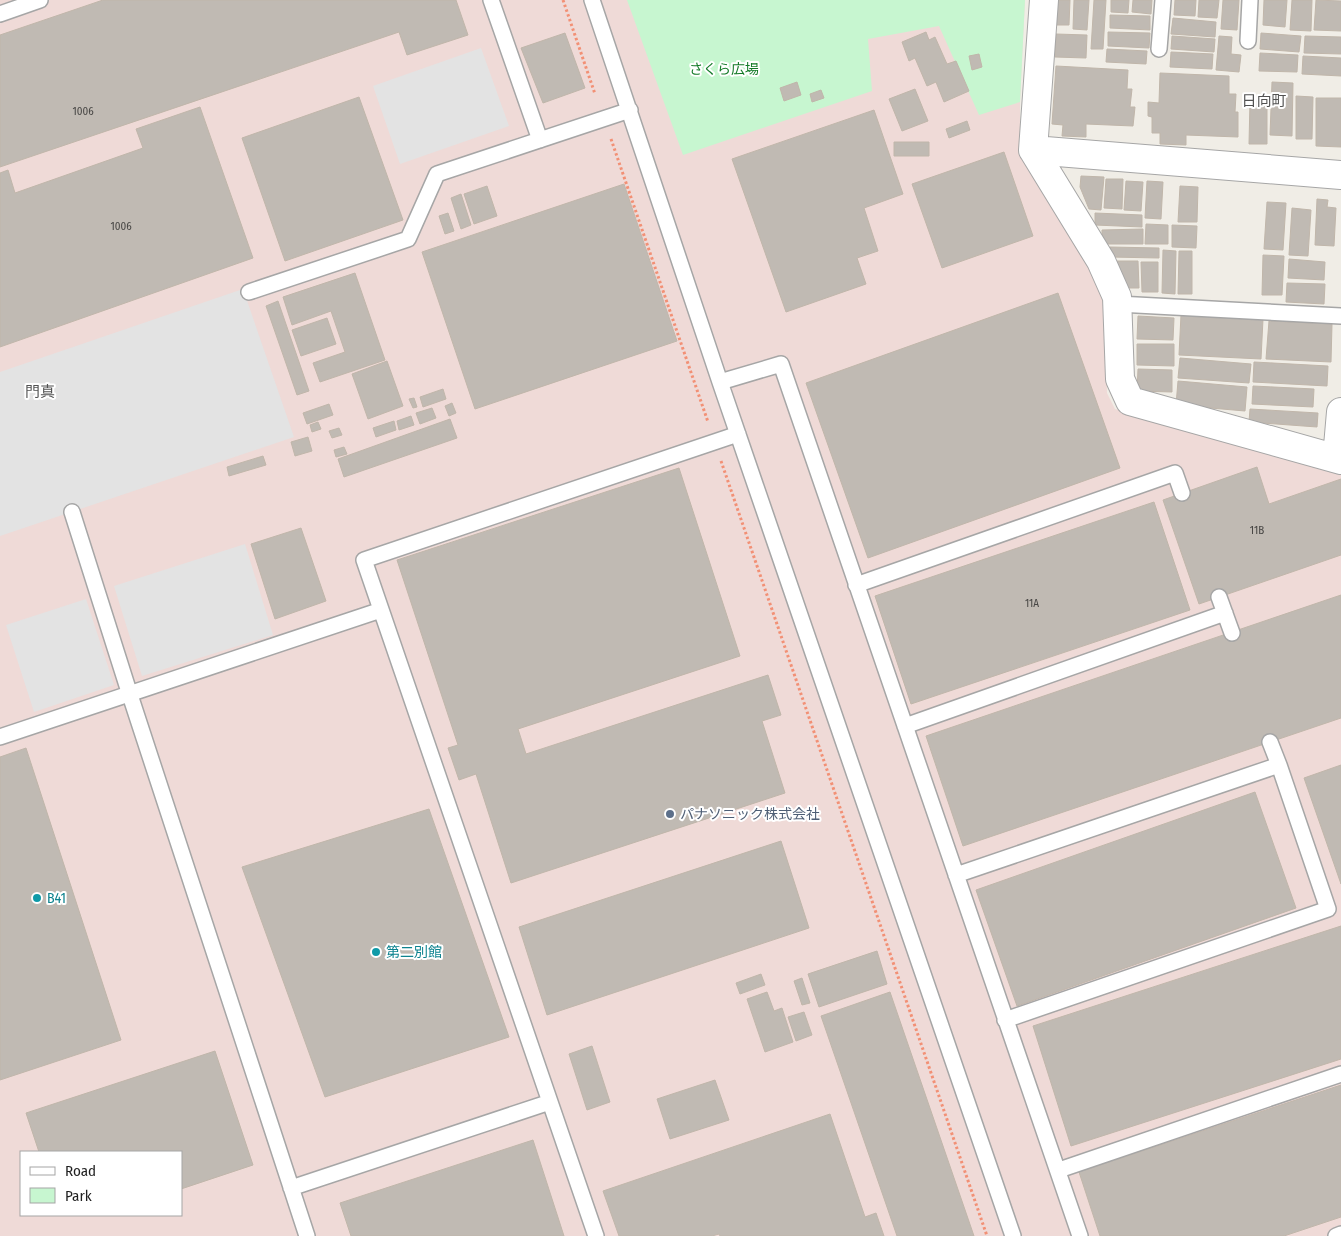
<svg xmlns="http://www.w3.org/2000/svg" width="1341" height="1236" font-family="'Fira Sans Condensed','Noto Sans JP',sans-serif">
<rect width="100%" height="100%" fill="#f0ede6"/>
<path fill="#efdad7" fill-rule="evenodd" d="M0 0H1025L1020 102V153L1094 272 1105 298 1107 393 1115 409 1341 475V1236H0ZM21 1152H181V1215H21Z"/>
<path fill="#c7f6d0" d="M627 0H1025L1020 102 979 115 939 26 868 39 872 91 683 155Z"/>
<path fill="#e3e3e3" d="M481 48 509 126 400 164 373 86Z
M243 289 294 437 0 536V372Z
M245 544 273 635 142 676 114 586Z
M86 599 114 685 34 712 6 625Z"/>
<path fill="#c0bab3" stroke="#c0b6aa" d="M103 0H456L468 35 407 55 399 32 0 167V35Z
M1057 0H1070L1069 25H1056Z
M1074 0H1089L1087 30 1073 29Z
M1094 0H1106L1103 49H1091Z
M1111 0H1129L1128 13 1111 12Z
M1133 0H1152L1151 14 1132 12Z
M1175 0H1196L1195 16 1174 15Z
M1199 0H1219L1217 18 1198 17Z
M1223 0H1239L1237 30 1221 29Z
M1264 0H1287L1285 27 1263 25Z
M1292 0H1312L1311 31 1290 30Z
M1316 0 1341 1V31L1314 30Z
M1110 15 1150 16V30L1110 28Z
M1173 18 1216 22 1215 37 1171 34Z
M926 32 929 40 935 37 947 64 956 61 969 91 944 102 936 82 927 86 915 58 909 61 902 42Z
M1108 32 1150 33 1149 48 1108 46Z
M565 33 585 88 543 103 521 48Z
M1261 33 1301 36 1299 52 1260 49Z
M1056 34 1087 35 1086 58 1055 57Z
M1172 36 1215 39 1214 52 1171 49Z
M1219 36 1232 37 1231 54 1241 55 1239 72 1216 70Z
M1305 36 1341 37V54L1304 53Z
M1107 49 1147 51 1146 64 1106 62Z
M1171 52 1213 54 1212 69 1170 67Z
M1260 53 1298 55 1297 72 1259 71Z
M979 54 982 67 972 70 969 56Z
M1303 56 1341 58V76L1302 74Z
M1056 66 1128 70 1127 89H1132L1130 107H1135L1133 126 1086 124V137L1062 136 1063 125 1052 124Z
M1160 73 1229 76V94H1236L1235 112H1238V137L1186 135V145L1160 144V133H1152V117L1148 116V102L1159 103Z
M797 82 801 95 784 101 780 88Z
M1272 82 1293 83 1292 136 1270 135Z
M915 89 928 121 902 131 889 99Z
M821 90 824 98 812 102 810 94Z
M1296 96 1313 97 1312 139H1296Z
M359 97 403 220 285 261 242 138Z
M1316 98H1341V147L1316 146Z
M1250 101H1267V144H1249Z
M200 107 253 258 0 347V173L8 170 15 193 143 148 136 129Z
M874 110 903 194 864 208 878 251 857 258 866 284 786 312 732 159Z
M967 121 970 130 949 138 946 129Z
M894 142H929V156H894Z
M1004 152 1033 236 942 268 912 184Z
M1081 176 1104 177 1101 210 1089 209 1080 187Z
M1106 179H1123L1122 209 1104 208Z
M1126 181 1143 182 1141 211 1124 210Z
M1147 181 1163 182 1161 219 1145 218Z
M624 184 677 341 475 409 422 252Z
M487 186 497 216 474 224 464 194Z
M1180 186 1198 187 1197 222H1178Z
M461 194 471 225 461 229 451 198Z
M1317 199 1328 200 1327 207 1336 208 1334 246 1315 245Z
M1267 202 1286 203 1283 250 1264 249Z
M1292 208 1311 210 1308 256 1289 255Z
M448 213 454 231 445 234 439 216Z
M1095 213 1142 215V227L1095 225Z
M1146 224 1168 225V244H1145Z
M1172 225 1197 226 1196 248 1172 247Z
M1143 229V244H1102V230Z
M1110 247 1159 248V258L1110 257Z
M1163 250 1176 251 1175 294 1162 293Z
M1179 251H1192V294H1178Z
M1263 255 1284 256 1282 295H1262Z
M1289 259 1325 262 1324 280 1288 278Z
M1115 261H1138L1139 288H1126Z
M1141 262H1158V292H1142Z
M355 273 385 360 320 382 313 363 345 352 331 311 292 325 283 297Z
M1287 283 1325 284 1324 304 1286 302Z
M1058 293 1120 468 868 558 806 383Z
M278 301 309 391 297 395 266 306Z
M1181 315 1263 319 1261 359 1179 355Z
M1138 316 1174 318 1173 340 1137 339Z
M327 318 336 344 301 356 292 330Z
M1269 321 1332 324 1331 362 1266 359Z
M1137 344H1174V366L1137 365Z
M1180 358 1251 364 1249 383 1178 378Z
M387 361 403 406 368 419 352 374Z
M1254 362 1328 366 1327 386 1253 382Z
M1138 369 1172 370V392L1137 391Z
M1178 381 1247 387 1245 411 1176 405Z
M1253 386 1314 389 1313 407 1252 404Z
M443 389 446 399 423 407 420 397Z
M414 398 417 407 413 408 409 399Z
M452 403 456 413 449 416 445 406Z
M329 404 333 415 307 424 303 413Z
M432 408 436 418 420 424 416 413Z
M1250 409 1318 413 1317 427 1249 422Z
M411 416 414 425 399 430 397 421Z
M450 419 457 438 344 477 338 459Z
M394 421 396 430 376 437 373 428Z
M318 422 321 429 312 432 310 425Z
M339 428 342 435 332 438 329 431Z
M308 437 312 451 295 456 291 442Z
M344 447 347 454 336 457 334 450Z
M263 456 266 465 229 476 227 467Z
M1257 467 1269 504 1341 479V555L1199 604 1163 500Z
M679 468 740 656 518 729 526 754 768 675 781 715 762 721 785 793 511 883 476 774 459 780 448 748 458 745 397 560Z
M1154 502 1190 610 911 704 875 596Z
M301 528 326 601 275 619 251 544Z
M1341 595V718L963 846 926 736Z
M26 748 121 1040 0 1080V757Z
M1341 765V884L1304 778Z
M1255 792 1296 908 1017 1006 976 890Z
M429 809 509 1037 325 1097 242 867Z
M781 841 809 928 547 1015 519 927Z
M1341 926V1059L1071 1146 1033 1026Z
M877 951 887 984 819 1007 808 974Z
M761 974 765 985 740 994 736 983Z
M802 978 810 1003 802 1005 794 981Z
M767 992 774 1011 782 1008 793 1042 765 1052 747 999Z
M890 992 974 1236H897L821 1016Z
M804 1012 812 1035 796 1041 788 1017Z
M592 1046 610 1102 587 1110 569 1054Z
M215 1051 253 1165 181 1189V1152H39L26 1113Z
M715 1080 729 1120 670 1139 657 1099Z
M1341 1085V1217L1284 1236H1100L1079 1172Z
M830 1114 865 1217 876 1213 884 1236H720L719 1234 712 1236H619L603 1191Z
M533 1140 564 1236H351L340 1203Z"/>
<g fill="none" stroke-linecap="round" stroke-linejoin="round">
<defs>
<path id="service" d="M491 0 540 140
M592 0 720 382 1013 1236
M0 14 40 0
M1248 41 1250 0
M1159 49 1163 0
M249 292 408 239 437 174 630 110
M1118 304 1341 316
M720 382 781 364 1080 1236
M72 512 130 695 307 1236
M856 585 1175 473 1182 493
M1219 597 1232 633
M905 726 1225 613
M0 737 381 610
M1270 742 1279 765
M956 875 1279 765 1328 909 1005 1020
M1059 1170 1341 1074
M291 1188 550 1102
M596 1236 364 560 738 434
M1336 1236 1341 1234"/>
<path id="minor" d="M1044 0 1033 150 1101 261 1117 297 1120 379 1130 401 1341 460
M1033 150 1341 175
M1337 458 1341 412"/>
</defs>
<use href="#service" stroke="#a6a6a6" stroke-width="18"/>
<use href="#minor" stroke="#a6a6a6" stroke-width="30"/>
<path stroke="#f29075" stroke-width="3" stroke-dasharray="2.5 2.5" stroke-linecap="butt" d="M563 0 595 94
M611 139 708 422
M721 461 987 1236"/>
<use href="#service" stroke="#fff" stroke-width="15"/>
<use href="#minor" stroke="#fff" stroke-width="28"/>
</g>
<circle fill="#5c6f8a" stroke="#fff" stroke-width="2" cx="670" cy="814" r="5"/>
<g fill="#0f9aa8" stroke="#fff" stroke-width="2">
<circle cx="37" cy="898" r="5"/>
<circle cx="376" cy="952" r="5"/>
</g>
<g text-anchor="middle" stroke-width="4" stroke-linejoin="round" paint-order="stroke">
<g font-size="11" fill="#474644">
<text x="83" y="115">1006</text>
<text x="121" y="230">1006</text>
<text x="1257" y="534">11B</text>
<text x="1032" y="607">11A</text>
</g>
<g font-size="14" fill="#127926" stroke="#fff">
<text x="724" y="74">さくら広場</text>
</g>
<g font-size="14" fill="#4e5e75" stroke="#fff" text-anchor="start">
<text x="680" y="819">パナソニック株式会社</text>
</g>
<g font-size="14" fill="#0d838f" stroke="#fff" text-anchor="start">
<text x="47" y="903">B41</text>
<text x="386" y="957">第二別館</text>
</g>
<g font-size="15" fill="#525252" stroke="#fff">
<text x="1264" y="106">日向町</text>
<text x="40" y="397">門真</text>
</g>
</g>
<rect x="20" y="1151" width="162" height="65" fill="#ffffff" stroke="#a5a5a5"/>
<rect x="30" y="1167" width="25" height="8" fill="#ffffff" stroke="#a5a5a5"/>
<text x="65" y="1176" font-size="15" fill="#1f1f1f">Road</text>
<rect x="30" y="1188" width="25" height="15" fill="#c7f6d0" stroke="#a5a5a5"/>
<text x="65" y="1201" font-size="15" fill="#1f1f1f">Park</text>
</svg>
